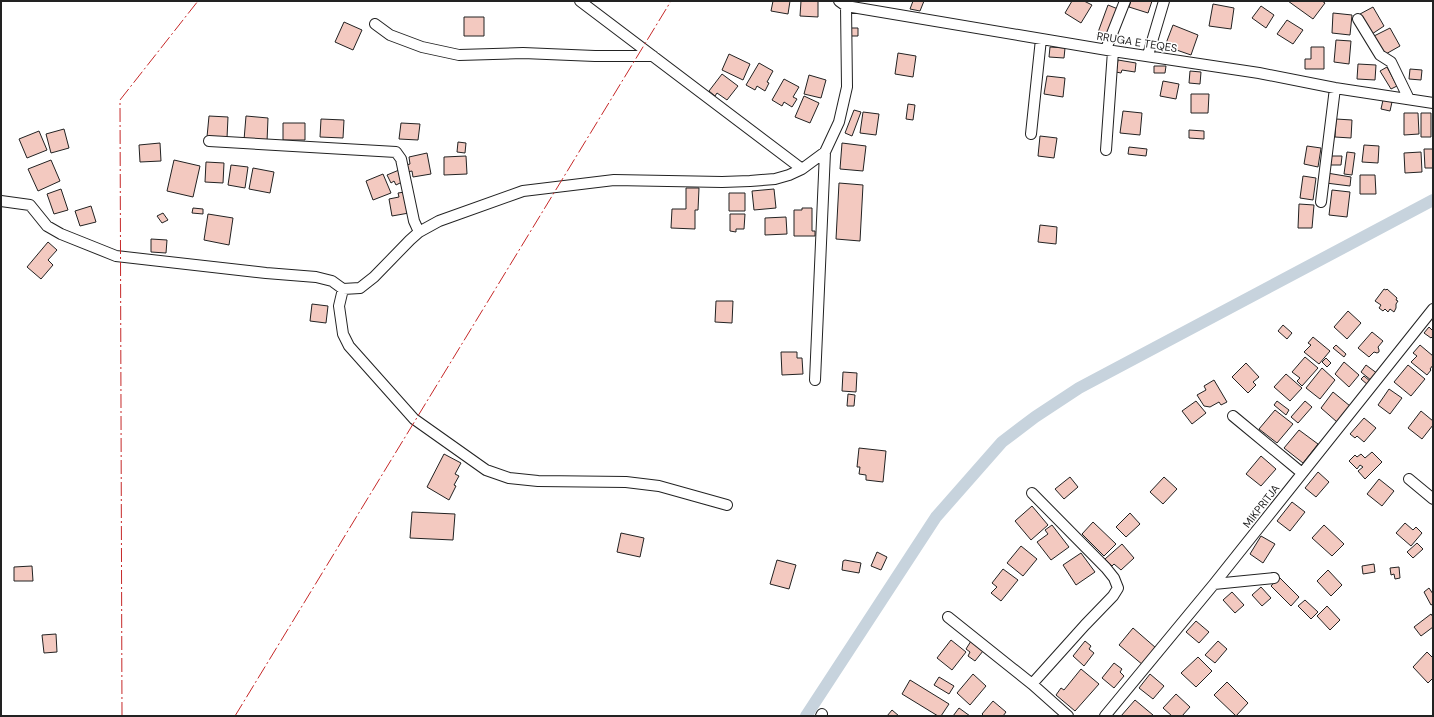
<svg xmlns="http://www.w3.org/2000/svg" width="1434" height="717" font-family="'DM Sans',sans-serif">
<rect width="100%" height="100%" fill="#fff"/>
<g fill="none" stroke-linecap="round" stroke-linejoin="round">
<path stroke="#c7d3dd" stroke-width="12" d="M806 716 936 517 1002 442 1035 417 1079 388 1433 200"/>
</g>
<path fill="#f3c9c0" stroke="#222" d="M773 1H790L788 14 771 11Z
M801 1H818V17L800 16Z
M913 1H924L920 11 910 9Z
M1072 1H1084L1092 5 1081 23 1065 13Z
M1131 1H1152L1148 13 1129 7Z
M1288 1H1322L1325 3 1313 19Z
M1213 4 1234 8 1231 29 1209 26Z
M1108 5 1118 9 1107 36 1105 35 1099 39 1097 35Z
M1261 6 1274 15 1266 28 1252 18Z
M1373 7 1384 26 1372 34 1360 14Z
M1333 13 1352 15 1350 35 1332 33Z
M464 17H484V36H464Z
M1287 20 1303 30 1293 44 1277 34Z
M344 22 362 30 353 50 335 42Z
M1173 25 1198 35 1191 55 1165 46Z
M851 28H858V36H851Z
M1390 28 1400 46 1384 55 1374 36Z
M1336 40 1351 41 1349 64 1334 62Z
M1050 47 1065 48 1064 58 1049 57Z
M1311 47H1324V69H1305V59H1311Z
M898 53 916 56 913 77 895 74Z
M729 54 750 64 743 80 722 70Z
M1118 60 1136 63 1135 72 1122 70 1121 73 1116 72Z
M759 63 773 71 767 82 769 83 765 91 757 86 755 90 746 85Z
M1358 64 1376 65 1375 80 1357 79Z
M1154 66H1166L1165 73H1154Z
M1387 67 1397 86 1391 89 1380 71Z
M1410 69 1422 70 1421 80 1409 79Z
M1190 71 1201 72 1200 84 1189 83Z
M722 74 738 86 727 100 717 93 715 96 709 91Z
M809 75 826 80 821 98 804 94Z
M1047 76 1065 78 1063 97 1044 94Z
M784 79 799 87 793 97 797 99 792 107 784 102 782 106 772 100Z
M1163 81 1179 84 1176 99 1160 96Z
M1191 94H1209L1208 113H1191Z
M804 96 819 103 810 123 795 117Z
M1383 100 1392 102 1390 111 1381 109Z
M908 104 915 105 913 120 906 119Z
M854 110 861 112 852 136 845 133Z
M1123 111 1142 113 1140 135 1120 133Z
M863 112 879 114 876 135 860 133Z
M1404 113H1418L1419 134 1404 135Z
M1421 113H1431V137H1421Z
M209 116 228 117 227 138 207 137Z
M246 116 268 118 267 142 244 140Z
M321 119 344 120 343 138 320 137Z
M1336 119 1352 120 1351 138 1335 137Z
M283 123H305V140H283Z
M401 123 420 124 418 140 399 139Z
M64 129 69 148 51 153 46 134Z
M1189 130 1204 131V139L1189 138Z
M39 131 47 150 27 158 19 139Z
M1040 136 1057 138 1054 158 1038 156Z
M458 142 466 143 465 153 457 152Z
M160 143 161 161 140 162 139 145Z
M842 143 866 146 863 171 840 169Z
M1364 145 1379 146 1378 163 1362 162Z
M1307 146 1321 148 1318 167 1304 164Z
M1129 147 1147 149 1146 156 1128 154Z
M1424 149H1433V168H1425Z
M1347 152 1355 153 1352 175 1344 174Z
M1421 152 1422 172 1405 173 1404 153Z
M427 153 431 174 413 177 412 171 407 172 406 165 410 164 409 157Z
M466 156 467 174 444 175V157Z
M1329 156H1342L1341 165H1329Z
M51 160 60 181 38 191 28 169Z
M174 160 200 166 193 197 167 191Z
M206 162 224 163 223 183 205 182Z
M231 165 248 167 245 188 228 185Z
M253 168 274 172 270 193 249 189Z
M399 170 404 181 396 185 394 181 391 183 387 175Z
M1327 173 1351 177 1350 186 1326 183Z
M383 174 391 193 373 200 366 181Z
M1360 175H1375L1376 194H1360Z
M1303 176 1316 178 1313 200 1300 198Z
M839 183 863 185 860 241 836 239Z
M686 188H699L698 210H695V229L671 228 672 209H686Z
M61 189 68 210 54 214 47 194Z
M774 189 776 208 754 210 752 191Z
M1332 190 1350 192 1347 217 1329 215Z
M405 192 409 213 392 216 389 199 399 197 398 193Z
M729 193H745V211H729Z
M1299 204 1314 205 1312 228H1298Z
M91 206 96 222 80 226 75 211Z
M193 208 203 209V214L192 213Z
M802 208H812V231H815V236H794V210H802Z
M163 213 168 220 162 223 157 216Z
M208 214 233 218 229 245 204 240Z
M730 214H745L744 229H736V232L730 231Z
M786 217 787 234 765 235V218Z
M1040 225 1057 227 1056 244 1038 242Z
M151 239 167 240 166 253 151 252Z
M48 242 57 250 48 260 53 265 41 279 27 267Z
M1384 289 1386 290 1387 289 1397 298 1396 300 1398 301 1396 304V308L1394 312 1390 309 1388 312 1385 309 1383 311 1379 308 1381 305 1375 301Z
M716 301H733L732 323 715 322Z
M312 304 328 306 326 323 310 321Z
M1348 311 1361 323 1347 339 1334 327Z
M1283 325 1292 333 1287 339 1278 331Z
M1429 327 1433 331V336L1431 338 1424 333Z
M1372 332 1383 341 1378 347 1379 350V352L1377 353 1374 352 1369 357 1358 348Z
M1313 337 1330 351 1319 364 1304 352 1311 345 1308 343Z
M1336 345 1346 354 1344 357 1333 348Z
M1420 345 1433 356V365L1430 369 1431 370 1427 375 1411 362 1417 356 1413 353Z
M781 352H797V358H802L803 374 782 375Z
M1305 357 1318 368 1302 386 1297 381 1300 378 1292 372Z
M1326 358 1331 363 1327 367 1322 362Z
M1344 362 1359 375 1349 387 1335 374Z
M1246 363 1259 377 1253 382 1256 385 1248 393 1232 377Z
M1366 365 1378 374 1372 381 1361 372Z
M1408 365 1425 379 1411 396 1394 382Z
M1322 368 1335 380 1320 399 1306 388Z
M843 372 857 373 856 392 842 391Z
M1286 374 1302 388 1290 401 1274 387Z
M1364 376 1371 382 1368 385 1361 379Z
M1214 380 1227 402 1221 405 1219 402 1210 407 1204 406 1197 395 1206 390 1204 386Z
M1389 389 1402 398 1390 414 1378 405Z
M1333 392 1350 406 1337 422 1321 408Z
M848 394 855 395 854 406H847Z
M1196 401 1206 413 1192 424 1182 411Z
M1277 401 1289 410 1286 415 1274 405Z
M1305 401 1312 407 1298 423 1291 417Z
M1275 410 1293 424 1277 443 1259 429Z
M1421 411 1433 421V425L1422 439 1408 428Z
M1364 418 1376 428 1364 442 1357 436 1355 438 1350 434Z
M1299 430 1318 444 1303 463 1284 448Z
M859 448 886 451 883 482 866 480V475L859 474 860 467H857Z
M1372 452 1382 462 1365 479 1358 471 1363 467 1360 465 1357 469 1349 461 1355 455 1357 457 1361 454 1365 458Z
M444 454 461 463 455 474 459 476 454 485 456 486 449 500 427 487Z
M1261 456 1276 469 1261 486 1246 474Z
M1318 472 1329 482 1316 497 1305 488Z
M1070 477 1078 487 1064 499 1055 489Z
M1164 477 1177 489 1163 504 1150 492Z
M1379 479 1394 491 1382 506 1367 494Z
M1292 502 1305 512 1290 531 1277 521Z
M1032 506 1048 525 1031 540 1015 521Z
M412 512 455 514 453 540 410 538Z
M1130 513 1140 524 1126 537 1116 527Z
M1093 522 1116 544 1104 556 1082 534Z
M1405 523 1413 530 1416 527 1422 533 1411 546 1396 533Z
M1052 525 1069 547 1051 560 1037 542 1048 534 1045 530Z
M1324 525 1344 544 1332 556 1312 538Z
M621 533 644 538 640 557 617 552Z
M1261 536 1275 544 1263 563 1250 554Z
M1417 543 1423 549 1413 558 1407 552Z
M1122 544 1134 558 1121 570 1114 564 1112 566 1105 559Z
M1021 546 1037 559 1023 576 1007 563Z
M877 552 887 557 881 570 871 566Z
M1081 553 1095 572 1076 585 1063 565Z
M777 560 796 565 789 589 770 584Z
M845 560 861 563 859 573 842 570 843 561Z
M1374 564 1375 572 1363 574 1362 566Z
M32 566 33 581H14V567Z
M1399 567 1400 578 1395 579 1394 574 1391 575 1390 568Z
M1003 569 1018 580 1001 601 991 593 997 587 992 583Z
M1328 570 1342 585 1331 596 1317 581Z
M1279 577 1299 597 1291 606 1271 586Z
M1261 587 1271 598 1262 606 1252 595Z
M1429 588 1433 594V604L1431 605 1424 592Z
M1232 592 1244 605 1235 613 1223 600Z
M1305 600 1318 612 1311 619 1298 606Z
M1327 606 1340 620 1330 630 1317 616Z
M1431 614 1433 617V627L1421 636 1414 627Z
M1196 621 1209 632 1199 643 1186 632Z
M1133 628 1156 648 1143 665 1119 645Z
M56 634 57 652 44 653 42 635Z
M951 640 966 652 952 670 937 658Z
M971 641 983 651 975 661 968 656 970 652 966 649Z
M1085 641 1091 646 1089 649 1094 653 1084 666 1073 656Z
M1218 641 1227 649 1215 663 1205 655Z
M1427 652 1433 658V678L1428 683 1413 667Z
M1198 657 1212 671 1196 687 1181 673Z
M1114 663 1122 669 1120 672 1124 676 1114 688 1102 678Z
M1081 669 1099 684 1075 711 1056 695 1061 688 1064 690Z
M973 674 986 686 970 705 957 693Z
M1150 674 1164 686 1153 699 1139 688Z
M939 677 954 686 949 694 934 685Z
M910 680 949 704 941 716H938L902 694Z
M1227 682 1248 703 1236 716 1214 695Z
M1176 694 1190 707 1182 716H1172L1163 708Z
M1135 700 1153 715 1152 716H1121Z
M993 701 1006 712 1003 716H984L982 714Z
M959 708 970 716H953Z
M892 710 899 716H887Z"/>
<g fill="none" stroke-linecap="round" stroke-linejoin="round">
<defs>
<path id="minor" d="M580 1 802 169
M839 1 846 6 1113 51 1259 73 1335 88 1433 103
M1358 19 1380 55 1391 62 1409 99
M375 24 390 35 422 47 459 55 523 53 595 56H653
M1106 49 1125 1
M1148 55 1164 1
M1031 134 1041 39
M209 141 396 152 401 159 414 221 419 232
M1106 150 1113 51
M1 201 30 205 47 226 61 234 116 256 266 273 316 277 332 281 343 289 360 288 374 277 410 240 419 232 439 221 523 191 614 180 722 182 750 181 775 179 789 175 802 169 825 152 839 122 847 87 846 6
M1321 202 1335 88
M343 289 339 306 343 334 349 346 414 419 486 470 509 478 538 481 626 482 659 486 727 505
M815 380 825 152
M1233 416 1302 473
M1409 479 1433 499
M1214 584 1274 578
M948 617 1032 684 1068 716
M1032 684 1085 625 1113 596 1118 588 1114 578 1106 568 1032 493
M821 716 822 714
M1105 716 1214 584 1433 309"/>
</defs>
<use href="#minor" stroke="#222" stroke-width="12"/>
<use href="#minor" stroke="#fff" stroke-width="10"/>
<path stroke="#c62828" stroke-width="1" stroke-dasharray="14 3 2 3" stroke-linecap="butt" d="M122 716 120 100 198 1
M235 716 671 1"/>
</g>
<g text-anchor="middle" stroke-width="3" stroke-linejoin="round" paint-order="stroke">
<g font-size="11" fill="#222" stroke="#fff">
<text transform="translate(1137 42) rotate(9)" y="4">RRUGA E TEQES</text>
<text transform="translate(1261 506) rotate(-52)" y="4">MIKPRITJA</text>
</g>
</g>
<rect width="1434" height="717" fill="none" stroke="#222222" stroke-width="4"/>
</svg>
